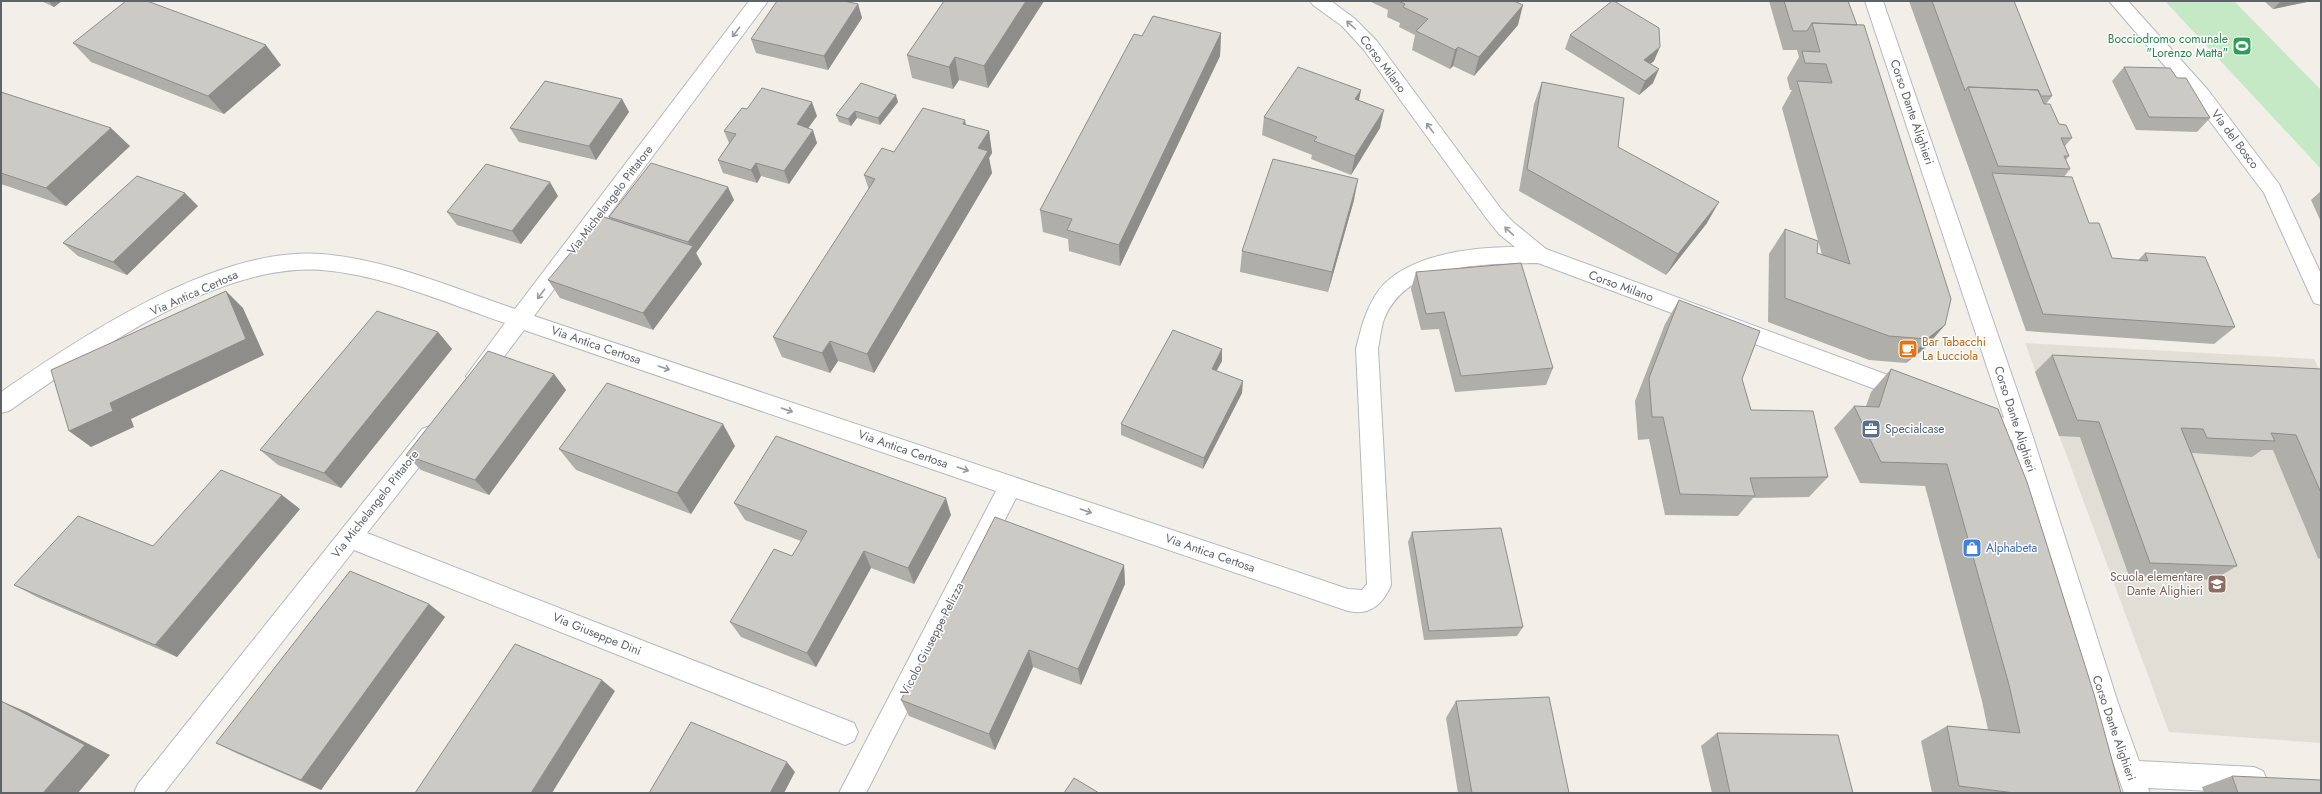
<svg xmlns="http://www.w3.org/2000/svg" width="2322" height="794" font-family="Jost,sans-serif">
<rect width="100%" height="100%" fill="#f1efe8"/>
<path fill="#e1ded6" d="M2025 343 2314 359 2321 373V743L2169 732Z"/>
<path fill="#c5e8c5" d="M2165 1H2234L2321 90V169Z"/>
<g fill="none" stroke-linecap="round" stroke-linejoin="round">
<defs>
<path id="minor" d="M749 1H768L534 316 1348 589 1362 590 1367 584 1356 349C1361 328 1366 308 1379 290 1407 254 1474 247 1515 247L1499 234 1487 219 1364 50 1342 26 1313 5 1310 1H1331L1354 18 1376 40 1501 209 1513 222 1546 249 1915 385 1918 392 1915 399 1907 401 1538 263C1486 264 1408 261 1384 319 1381 328 1380 339 1378 349L1391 585C1383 604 1370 616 1348 611L1016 498 866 793H839L996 491 524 330 485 382 477 385 469 382 466 376 505 323C446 303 384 275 322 270 218 262 91 354 9 411L1 413V392C84 335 217 246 321 254 387 259 453 288 515 309Z
M1865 1H1883L2032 434 2118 703 2139 761 2254 767 2263 771 2267 780 2263 789 2253 793 2148 788 2150 793H2124L2092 703 2012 440 1969 424 1966 417 1969 410 1977 407 2004 418Z
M2109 1H2128L2208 90 2279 184 2321 274V305L2314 303 2311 297 2264 193 2194 100Z
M430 426 438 429 441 436 438 443 367 533 854 723 858 732 854 741 845 745 354 550 164 793H134L138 784 422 429Z"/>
</defs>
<use href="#minor" stroke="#b5b8bc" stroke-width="2"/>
<use href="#minor" fill="#fff" fill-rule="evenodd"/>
</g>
<path fill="#afaea9" d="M41 1H62L54 7Z
M1044 1 988 88 959 80 953 89 912 78 907 55Z
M1369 1H1514L1518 25 1474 76 1453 66 1450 69 1412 50 1415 35 1399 27 1400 23 1387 17 1388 10Z
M1769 1H1848L1945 325 1924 349 1906 363 1869 360 1768 322 1769 254 1785 229 1817 253 1822 255 1782 108 1792 90H1790L1787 78 1799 57 1797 50H1783Z
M1909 1H2014L2052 96 2046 104 2059 124 2072 138 2065 146 2069 156 2066 160 2070 169 2064 177 2089 223 2112 258 2138 260 2145 253 2235 327 2214 344 2026 331 1977 191 1949 113Z
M2264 1H2312L2273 9Z
M858 4 862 18 828 70 756 53 751 39Z
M1221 33 1220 56 1120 266 1069 251 1068 239 1043 232 1040 210 1142 36Z
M1570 35 1654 61 1650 64 1653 83 1639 95 1565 49Z
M73 43 281 65 224 114 91 62Z
M2124 67 2177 78 2210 118 2197 132 2136 130 2112 81Z
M1542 82 1707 223 1666 275 1519 191 1534 104Z
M861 83 898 102 880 125 857 118 851 126 839 122 836 115Z
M1361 90 1359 100 1380 128 1351 175 1311 159 1312 155 1262 135 1264 117Z
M1 92 130 146 66 206 1 184Z
M622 99 629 112 596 160 519 142 510 128Z
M747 109 817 116 808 128 817 143 789 184 761 176 757 183 723 173 718 160 729 143 724 131Z
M966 125 989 131 992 153 989 158 992 173 874 373 838 361 830 373 782 357 773 337 869 190 864 175 894 152Z
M2321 191V222L2311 200Z
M558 196 521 244 457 225 447 212Z
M734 200 696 253 702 264 653 330 560 298 548 280 610 219 609 217Z
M1354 200 1328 292 1240 272 1242 251Z
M198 206 127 275 78 256 63 243Z
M1416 272 1553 368 1546 385 1455 392 1439 329 1421 330 1411 289Z
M1679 300 1742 379 1751 410 1828 477 1809 497 1753 498 1738 516 1665 515 1649 439 1638 440 1635 401 1665 324Z
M438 332 452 349 341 488 278 465 260 450Z
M1222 349V361L1216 371 1242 393 1203 469 1121 435V424Z
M2052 355 2321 369V559L2318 558 2273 450H2262L2252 457 2192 453 2237 566 2213 580 2129 576 2080 437 2059 436 2035 372Z
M1891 369 1998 409 2121 793H1932L1921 741 1947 726 1988 730 1982 701 1925 486 1860 483 1834 428 1854 406H1866L1871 392Z
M554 374 566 390 489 495 421 470 406 455Z
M735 446 691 514 576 470 559 449Z
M734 503 951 515 914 584 871 568 816 667 741 637 730 622 792 556 801 541 745 520Z
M300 509 177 657 39 598 14 585Z
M1412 532 1523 627 1517 636 1424 640 1408 542Z
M1124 565 1125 584 1081 685 1033 667 995 750 909 716 901 700Z
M429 604 445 617 321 790 238 754 216 743Z
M1456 701 1569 793H1458L1446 718Z
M1717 733 1853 793H1712L1701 746Z
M2232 776 2321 793H2204L2202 787Z"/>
<path fill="#8f8d8a" d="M48 1H62L54 7Z
M1026 1H1044L988 88 984 66Z
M2281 1H2312L2273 9Z
M858 4 862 18 828 70 824 56Z
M1523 5 1518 25 1474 76 1479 57Z
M1221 33 1220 56 1120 266 1119 245Z
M266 45 281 65 224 114 208 96Z
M1458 47 1453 66 1450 69 1455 50Z
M1660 47 1654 61 1638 74 1644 60Z
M955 57 959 80 953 89 949 67Z
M1659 69 1653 83 1639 95 1645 81Z
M1361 90 1357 109 1355 99Z
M896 95 898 102 880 125 878 118Z
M622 99 629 112 596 160 589 146Z
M812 102 817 116 801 138 797 124Z
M1384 110 1380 128 1351 175 1355 156Z
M855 111 857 118 851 126 848 119Z
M965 120 969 142 963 124Z
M111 128 130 146 66 206 46 188Z
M813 130 817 143 789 184 784 171Z
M989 131 992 153 989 158 992 173 874 373 867 354 978 148Z
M756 163 761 176 757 183 751 170Z
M1358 179 1354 200 1328 292 1332 272Z
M550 182 558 196 521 244 512 231Z
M728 187 734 200 696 253 702 264 653 330 643 313 691 249 688 242Z
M185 193 198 206 127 275 113 262Z
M1719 202 1707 223 1666 275 1678 254Z
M226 291 243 308 264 355 131 419 134 427 91 447 69 431Z
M1945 325 1924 349 1906 363 1927 339Z
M438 332 452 349 341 488 324 473Z
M830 341 838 361 830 373 822 353Z
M1222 349V361L1211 381 1212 369Z
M554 374 566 390 489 495 475 480Z
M1243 381 1242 393 1203 469 1204 458Z
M723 424 735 446 691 514 677 493Z
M282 495 300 509 177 657 155 645Z
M946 498 951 515 914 584 908 568Z
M864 551 871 568 816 667 807 653Z
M1124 565 1125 584 1081 685 1078 669Z
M429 604 445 617 321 790 301 780Z
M1029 650 1033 667 995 750 989 734Z
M602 680 615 691 552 793H531Z
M1 701 27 712 110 755 78 793H43Z
M787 762 795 772 784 793H770Z"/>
<path fill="#cccac5" stroke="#8f8d8a" d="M126 1H147L266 45 208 96 73 43Z
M777 1H844L858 4 824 56 751 39Z
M944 1H1026L984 66 955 57 949 67 907 55Z
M1398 1H1514L1523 5 1479 57 1458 47 1455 50 1416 31 1428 19 1403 7 1405 4Z
M1612 1H1614L1659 28 1660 47 1644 60 1659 69 1645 81 1570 35Z
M1784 1H1848L1857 25 1812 23 1807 31H1793Z
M1932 1H2014L2052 96H2041L2038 90 1968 87 1965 91Z
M1153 16 1221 33 1119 245 1067 230 1072 219 1040 210 1134 34 1142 36Z
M1812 23 1864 25 1951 299 1945 325 1927 339 1889 336 1785 298V229L1818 241 1817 253 1850 264 1797 81 1832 83 1826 64 1805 63 1802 51 1820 52Z
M1298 67 1361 90 1355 99 1384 110 1355 156 1314 141 1317 137 1264 117Z
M2124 67 2170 68 2177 78H2186L2210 118 2149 117Z
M545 81 622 99 589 146 510 128Z
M1542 82 1624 98 1618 147 1719 202 1678 254 1527 169Z
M861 83 896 95 878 118 855 111 848 119 836 115Z
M1968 87 2038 90 2044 104H2050L2059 124 2066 125 2072 138H2061L2069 156H2064L2070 169 1998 166Z
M762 88 812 102 797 124 813 130 784 171 756 163 751 170 718 160 736 134 724 131 742 108 747 109Z
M1 92 111 128 46 188 1 173Z
M923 108 965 120 963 124 989 131 978 148 988 151 867 354 830 341 822 353 773 337 875 179 864 175 882 148 894 152Z
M1273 159 1358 179 1332 272 1242 251Z
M651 163 728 187 688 242 609 217Z
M486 164 550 182 512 231 447 212Z
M1992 173 2072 177 2089 223H2099L2112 258 2148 261 2145 253 2205 257 2235 327 2043 314Z
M137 176 185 193 113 262 63 243Z
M601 216 693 246 643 313 548 280Z
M1521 263 1553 368 1461 376 1444 312 1426 314 1416 272Z
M226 291 246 339 110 403 113 411 69 431 51 370Z
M1679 300 1760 331 1742 379 1751 410 1813 411 1828 477 1750 478 1755 496 1680 494 1663 417H1652L1649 378Z
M377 311 438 332 324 473 260 450Z
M1173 330 1222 349 1212 369 1243 381 1204 458 1121 424Z
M488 351 554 374 475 480 406 455Z
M2052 355 2321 369V493L2296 435 2271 433 2275 441 2207 438 2203 429 2181 428 2237 566 2150 563 2099 422 2077 420Z
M1891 369 1998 409 2027 482 2094 694 2121 793H2015L1959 786 1947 726 2020 733 2009 685 1947 464 1881 462 1854 406 1879 407Z
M607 383 723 424 677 493 559 449Z
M776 436 946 498 908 568 864 551 807 653 730 622 774 549 792 556 807 531 734 503Z
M221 470 282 495 155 645 14 585 78 516 153 546Z
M995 517 1124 565 1078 669 1029 650 989 734 901 700Z
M1501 528 1523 627 1429 631 1412 532Z
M350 571 429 604 301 780 216 743Z
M515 644 602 680 531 793H415Z
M1549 697 1569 793H1472L1456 701Z
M1 701 85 745 43 793H1Z
M691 722 787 762 770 793H649Z
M1717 733 1838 735 1853 793H1730Z
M2232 776 2321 780V793H2238Z
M1074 778 1099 793H1064Z"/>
<defs><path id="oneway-shaft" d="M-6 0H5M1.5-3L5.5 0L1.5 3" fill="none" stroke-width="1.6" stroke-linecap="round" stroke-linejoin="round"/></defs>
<g stroke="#979a9d">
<use href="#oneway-shaft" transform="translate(1351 25) rotate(-138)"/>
<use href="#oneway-shaft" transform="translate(736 32) rotate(127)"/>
<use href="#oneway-shaft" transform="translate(1430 128) rotate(-126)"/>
<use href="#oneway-shaft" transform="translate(1509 231) rotate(-137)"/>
<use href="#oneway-shaft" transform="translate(541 294) rotate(127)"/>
<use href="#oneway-shaft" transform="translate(664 368) rotate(19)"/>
<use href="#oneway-shaft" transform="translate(787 410) rotate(19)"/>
<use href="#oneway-shaft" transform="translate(963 469) rotate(19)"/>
<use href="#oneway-shaft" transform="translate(1086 511) rotate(19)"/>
</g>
<defs>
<symbol id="stadium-square" viewBox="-11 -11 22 22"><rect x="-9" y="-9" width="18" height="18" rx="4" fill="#2e9e5b" stroke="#fff"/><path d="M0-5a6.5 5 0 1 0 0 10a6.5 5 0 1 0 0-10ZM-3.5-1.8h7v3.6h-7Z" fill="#fff"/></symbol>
<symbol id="cafe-square" viewBox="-11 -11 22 22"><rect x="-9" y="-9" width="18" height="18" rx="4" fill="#e8710a" stroke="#fff"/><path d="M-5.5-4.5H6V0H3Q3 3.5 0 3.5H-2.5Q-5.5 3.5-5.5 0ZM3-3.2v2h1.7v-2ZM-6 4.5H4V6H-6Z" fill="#fff"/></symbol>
<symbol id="office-square" viewBox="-11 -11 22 22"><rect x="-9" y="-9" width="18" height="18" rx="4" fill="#5c6f8a" stroke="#fff"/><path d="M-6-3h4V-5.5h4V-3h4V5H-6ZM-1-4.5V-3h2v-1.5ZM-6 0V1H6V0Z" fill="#fff"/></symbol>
<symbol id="shop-square" viewBox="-11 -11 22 22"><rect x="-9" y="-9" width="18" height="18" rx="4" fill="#3f7fe0" stroke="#fff"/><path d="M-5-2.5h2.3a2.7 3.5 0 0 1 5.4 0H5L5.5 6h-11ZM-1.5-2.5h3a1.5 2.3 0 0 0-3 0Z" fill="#fff"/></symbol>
<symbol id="school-square" viewBox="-11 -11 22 22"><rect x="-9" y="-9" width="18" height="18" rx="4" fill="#8d6e63" stroke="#fff"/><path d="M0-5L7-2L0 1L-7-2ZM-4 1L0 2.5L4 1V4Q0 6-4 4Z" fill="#fff"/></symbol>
</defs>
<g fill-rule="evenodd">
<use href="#stadium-square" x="2231" y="35" width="22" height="22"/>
<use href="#cafe-square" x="1897" y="338" width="22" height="22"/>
<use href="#office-square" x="1860" y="418" width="22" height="22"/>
<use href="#shop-square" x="1961" y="537" width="22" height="22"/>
<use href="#school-square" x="2206" y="573" width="22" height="22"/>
</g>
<g text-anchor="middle" stroke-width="3" stroke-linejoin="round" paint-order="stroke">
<g font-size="12" fill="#27864d" stroke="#fff" text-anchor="end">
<text x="2228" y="43">Bocciodromo comunale<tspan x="2228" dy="14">"Lorenzo Matta"</tspan></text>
</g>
<g font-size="12" fill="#5f6368" stroke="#fff">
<text transform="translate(1383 64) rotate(53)" y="4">Corso Milano</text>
<text transform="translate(1912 112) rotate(71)" y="4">Corso Dante Alighieri</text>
<text transform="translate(2235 139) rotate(53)" y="4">Via del Bosco</text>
<text transform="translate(610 200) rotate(-53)" y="4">Via Michelangelo Pittatore</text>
<text transform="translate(1621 286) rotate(20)" y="4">Corso Milano</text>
<text transform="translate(194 293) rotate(-24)" y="4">Via Antica Certosa</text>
<text transform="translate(596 345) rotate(19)" y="4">Via Antica Certosa</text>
<text transform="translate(2015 419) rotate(72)" y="4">Corso Dante Alighieri</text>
<text transform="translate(903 449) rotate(19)" y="4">Via Antica Certosa</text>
<text transform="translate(375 504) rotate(-52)" y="4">Via Michelangelo Pittatore</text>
<text transform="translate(1210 553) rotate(19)" y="4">Via Antica Certosa</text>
<text transform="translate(597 634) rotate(22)" y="4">Via Giuseppe Dini</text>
<text transform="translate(932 639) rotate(-63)" y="4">Vicolo Giuseppe Pelizza</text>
<text transform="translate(2114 728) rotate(71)" y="4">Corso Dante Alighieri</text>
</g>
<g font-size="12" fill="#c56008" stroke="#fff" text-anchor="start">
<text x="1922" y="346">Bar Tabacchi<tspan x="1922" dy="14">La Lucciola</tspan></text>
</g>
<g font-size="12" fill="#4e5e75" stroke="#fff" text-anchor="start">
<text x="1885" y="433">Specialcase</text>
</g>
<g font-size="12" fill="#366cbe" stroke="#fff" text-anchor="start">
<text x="1986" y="552">Alphabeta</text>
</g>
<g font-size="12" fill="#785e54" stroke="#fff" text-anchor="end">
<text x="2203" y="581">Scuola elementare<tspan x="2203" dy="14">Dante Alighieri</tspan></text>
</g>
</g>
<rect width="2322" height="794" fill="none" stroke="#5f6368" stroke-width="4"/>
</svg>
